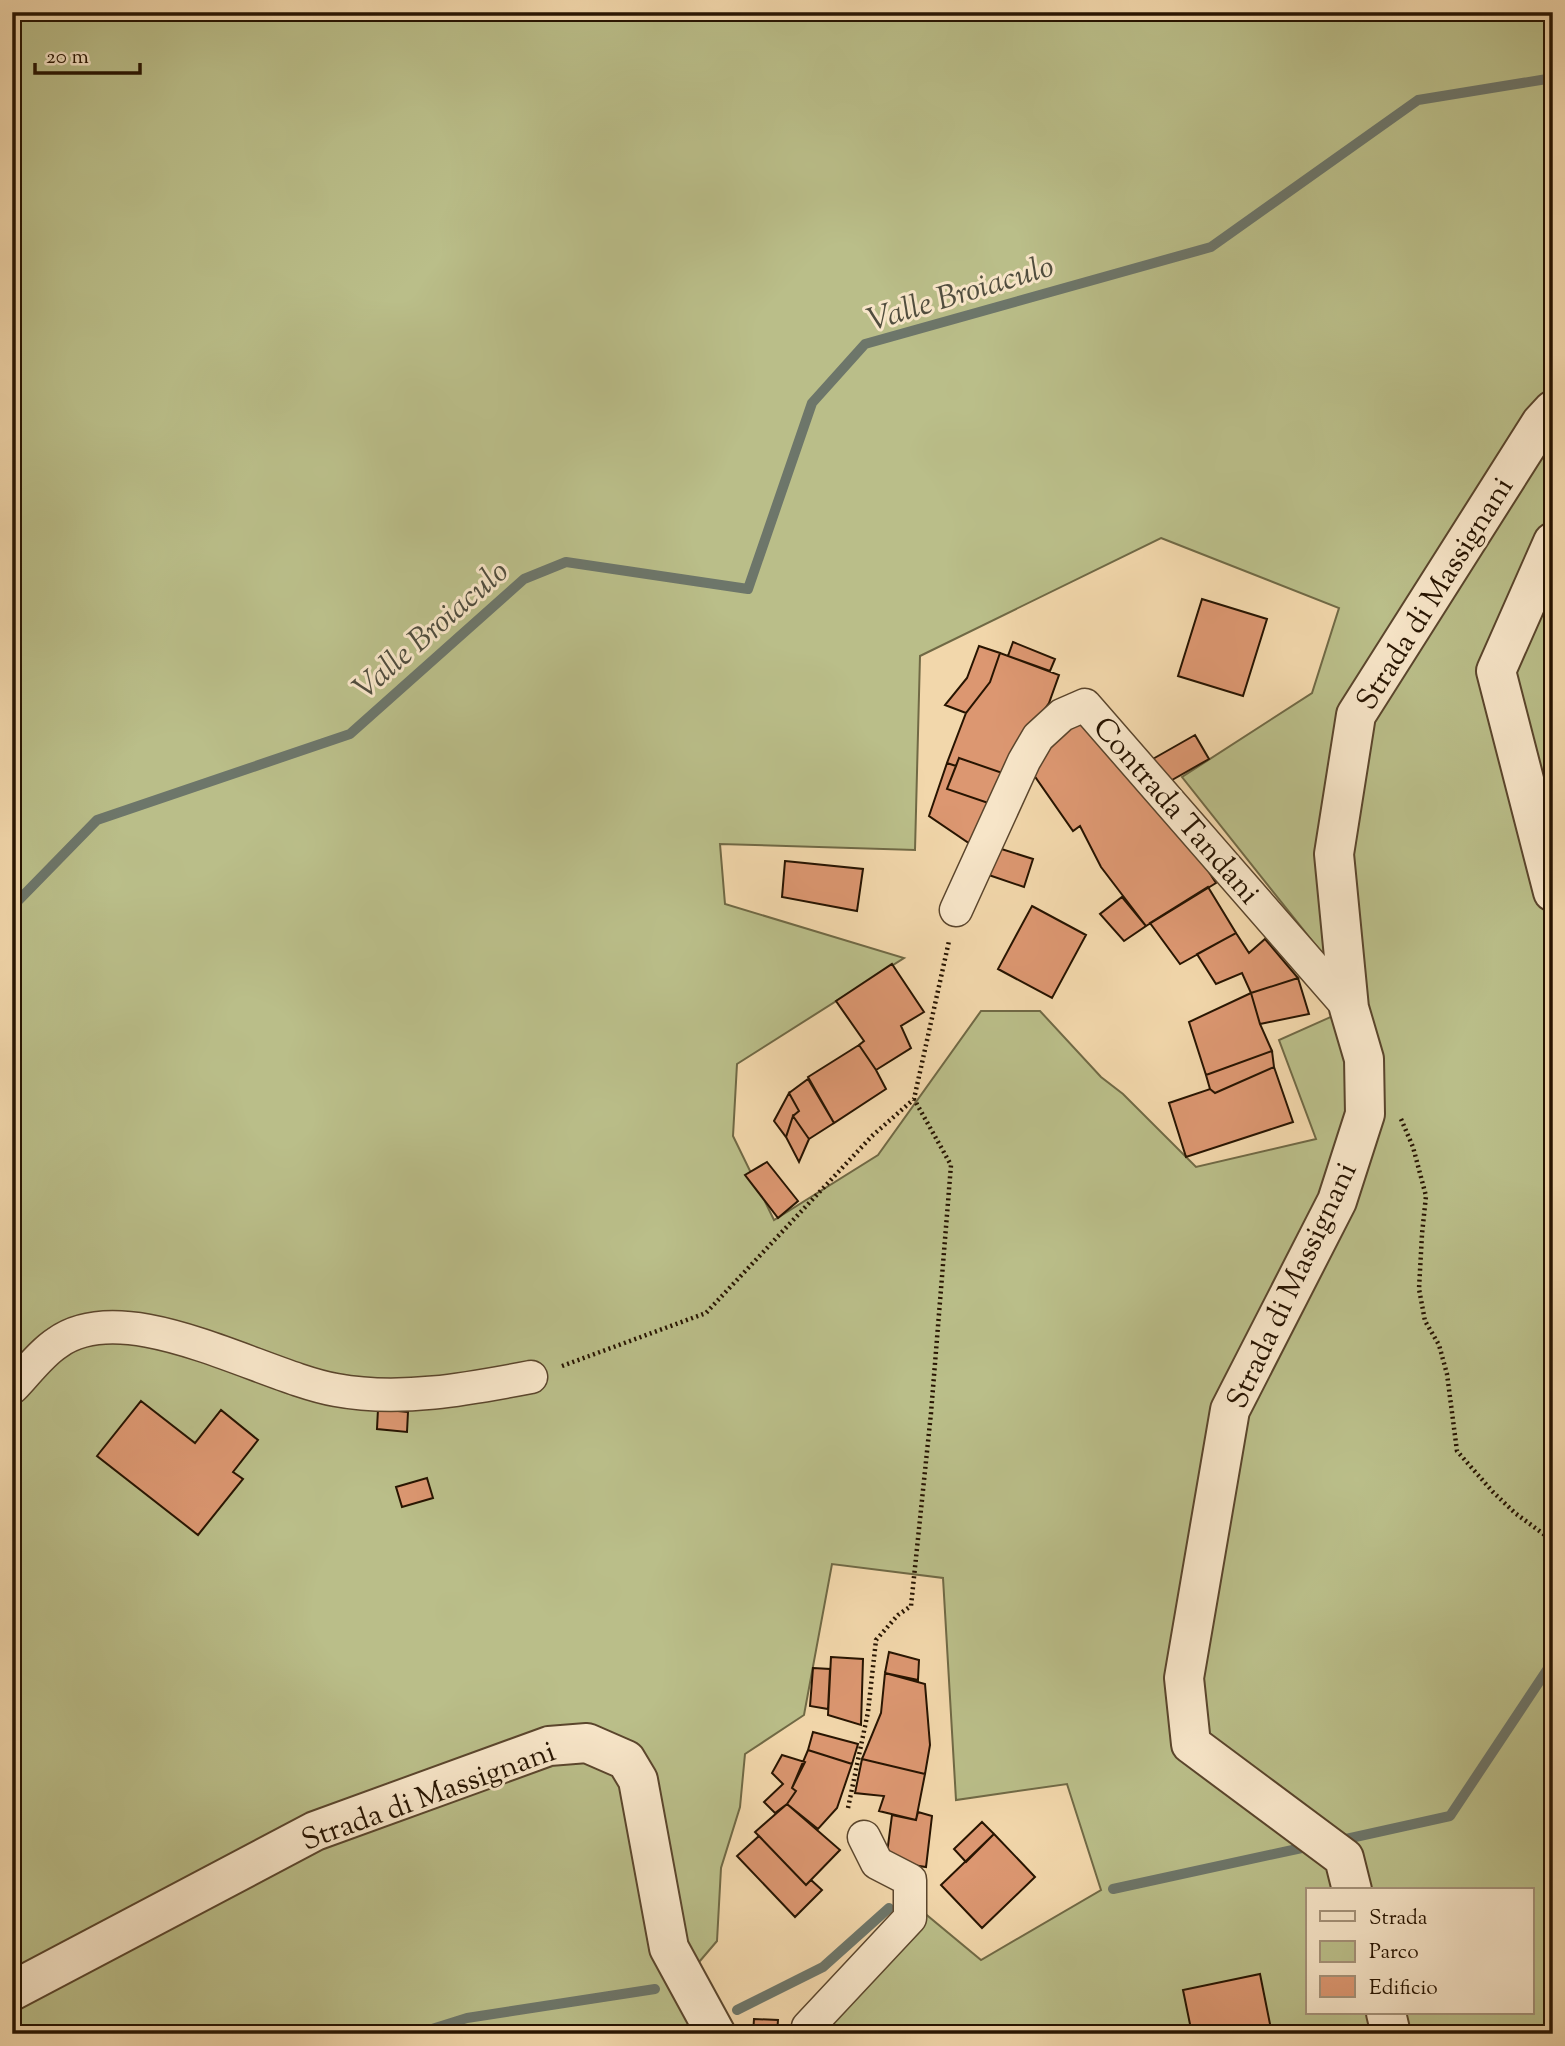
<svg xmlns="http://www.w3.org/2000/svg" width="1565" height="2046" font-family="'Sorts Mill Goudy',serif">
<rect width="100%" height="100%" fill="#f2d7ab"/>
<filter id="stains"><feTurbulence type="fractalNoise" baseFrequency=".00286" numOctaves="4"/><feColorMatrix values="0 0 0 0 .2 0 0 0 0 .09 0 0 0 0 .02 0 0 0 .5 -.17"/></filter>
<radialGradient id="worn" r=".72"><stop offset=".6" stop-color="#630" stop-opacity="0"/><stop offset="1" stop-color="#630" stop-opacity=".3"/></radialGradient>
<path fill="#babe89" stroke="#706945" stroke-width="2" fill-rule="evenodd" d="M12 12H1553V2034H806L911 1902 981 1960 1101 1890 1067 1784 956 1800 943 1578 832 1564 804 1715 745 1754 740 1807 721 1868 717 1941 676 1989 717 2034H12ZM1161 538 1339 608 1312 693 1182 777 1321 952 1333 1016 1279 1040 1316 1139 1196 1167 1123 1094 1101 1077 1040 1011H981L878 1155 774 1220 733 1136 737 1064 904 958 725 904 720 844 915 850 920 656ZM1308 1890H1532V2013H1308Z"/>
<g fill="none" stroke-linecap="round" stroke-linejoin="round">
<path stroke="#6d766a" stroke-width="10" d="M12 907 97 820 350 734 524 579 566 562 748 589 812 403 865 344 1211 247 1418 100 1553 78
M1337 1841 1450 1816 1553 1661
M1113 1889 1311 1846
M737 2010 823 1967 889 1908
M416 2034 467 2018 655 1989"/>
</g>
<path fill="#dc9771" stroke="#271401" stroke-width="2" d="M1202 599 1267 619 1243 696 1178 676Z
M1013 642 1055 659 1050 671 1008 656Z
M979 646 1000 653 990 682 966 713 945 705 967 678Z
M1000 653 1059 675 1049 703 1027 734 1011 776 959 758 956 766 947 763 966 713 990 682Z
M1082 720 1194 849 1216 883 1146 926 1101 867 1080 826 1073 831 1029 768 1058 738Z
M1195 735 1209 759 1165 784 1151 760Z
M959 758 1011 776 1000 807 947 789Z
M947 763 956 766 947 789 1000 807 979 850 929 816Z
M992 846 1033 859 1024 887 983 873Z
M785 861 863 869 857 911 782 897Z
M1208 887 1236 933 1180 964 1150 923Z
M1122 897 1146 926 1124 941 1100 914Z
M1032 906 1086 935 1052 998 998 969Z
M1236 933 1249 953 1265 939 1298 978 1251 993 1242 973 1216 984 1197 954Z
M892 964 924 1012 901 1026 911 1048 876 1070 859 1045 864 1041 836 1001Z
M1298 978 1309 1014 1260 1024 1251 993Z
M1251 993 1260 1024 1272 1051 1206 1075 1189 1022Z
M859 1045 876 1070 886 1089 834 1123 808 1077Z
M1272 1051 1274 1067 1215 1093 1210 1089 1206 1075Z
M1274 1067 1293 1122 1186 1157 1169 1103 1210 1089 1215 1093Z
M808 1079 834 1123 809 1139 793 1116 799 1111 789 1093Z
M789 1093 799 1111 793 1116 786 1137 774 1121Z
M793 1116 809 1139 799 1162 786 1137Z
M767 1162 798 1201 778 1218 745 1175Z
M141 1401 195 1443 221 1410 258 1440 233 1472 243 1479 198 1535 97 1456Z
M378 1409 408 1412 407 1432 377 1429Z
M427 1478 433 1498 402 1507 396 1487Z
M889 1652 919 1660 918 1680 885 1673Z
M831 1657 863 1659 861 1725 828 1715Z
M813 1668 830 1669 828 1709 810 1706Z
M885 1673 925 1684 930 1745 925 1774 862 1759 881 1713Z
M813 1732 858 1744 852 1764 808 1750Z
M808 1750 852 1764 837 1808 818 1829 787 1804 796 1791 792 1788Z
M782 1755 805 1762 792 1788 796 1791 787 1804 775 1813 764 1802 783 1784 772 1773Z
M862 1759 925 1774 916 1820 879 1811 884 1796 855 1793Z
M787 1804 840 1850 806 1885 755 1832Z
M918 1812 932 1816 926 1867 886 1861 892 1815 916 1820Z
M982 1822 994 1834 966 1862 954 1849Z
M994 1834 1035 1877 982 1928 941 1885Z
M759 1836 806 1885 811 1880 822 1890 795 1917 737 1856Z
M1260 1974 1272 2034H1192L1183 1990Z
M754 2019 778 2020 777 2034H753Z"/>
<g fill="none" stroke-linecap="round" stroke-linejoin="round">
<defs>
<path id="minor" d="M956 910 1024 761 1038 737 1062 715 1085 705 1349 1008
M12 1388C26 1374 40 1354 57 1343 126 1293 262 1377 336 1390 400 1402 468 1389 531 1377
M808 2034V2027L910 1918V1880L877 1863 864 1837"/>
<path id="tertiary" d="M1553 542 1496 671 1553 892
M1352 1890 1344 1858 1191 1744 1184 1678 1230 1410 1337 1201 1365 1114 1364 1059 1349 1008 1334 854 1356 715 1541 423 1553 410
M12 1991 315 1831 549 1746 587 1743 626 1760 638 1780 669 1948 716 2034
M1386 2013 1391 2034"/>
</defs>
<use href="#minor" stroke="#5a452c" stroke-width="35"/>
<use href="#tertiary" stroke="#5a452c" stroke-width="42"/>
<path stroke="#271401" stroke-width="4.5" stroke-dasharray="2 3.5" stroke-linecap="butt" d="M1401 1119 1413 1147 1426 1196 1422 1234 1419 1289 1425 1321 1439 1345 1447 1374 1457 1451 1493 1492 1515 1513 1553 1541
M562 1366 706 1313 872 1136 914 1099 949 941
M848 1808 868 1712 876 1640 898 1615 911 1606 931 1413 951 1165 914 1099"/>
<use href="#minor" stroke="#f7e5c8" stroke-width="32"/>
<use href="#tertiary" stroke="#f7e5c8" stroke-width="38"/>
</g>
<g text-anchor="middle" stroke-width="6" stroke-linejoin="round" paint-order="stroke">
<g font-size="30" fill="#271401" stroke="#f7e5c8">
<text transform="translate(1434 593) rotate(-58)" y="10">Strada di Massignani</text>
<text transform="translate(1177 810) rotate(49)" y="10">Contrada Tandani</text>
<text transform="translate(1291 1285) rotate(-65)" y="10">Strada di Massignani</text>
<text transform="translate(428 1795) rotate(-20)" y="10">Strada di Massignani</text>
</g>
<g font-size="32" font-style="italic" fill="#504d3e" stroke="#f7e5c8">
<text transform="translate(960 292) rotate(-17)" y="11">Valle Broiaculo</text>
<text transform="translate(430 629) rotate(-41)" y="11">Valle Broiaculo</text>
</g>
</g>
<rect width="1565" height="2046" fill="none" stroke="#f2d7ab" stroke-width="42"/>
<rect x="14" y="14" width="1537" height="2018" fill="none" stroke="#271401" stroke-width="3.5"/>
<rect x="21" y="21" width="1523" height="2004" fill="none" stroke="#271401" stroke-width="2"/>
<rect x="1306" y="1888" width="228" height="126" fill="#f7e5c8" stroke="#a49178" stroke-width="2"/>
<rect x="1320" y="1911" width="35" height="10" fill="#f7e5c8" stroke="#a49178" stroke-width="2"/>
<text x="1369" y="1924" font-size="21" fill="#271401">Strada</text>
<rect x="1320" y="1941" width="35" height="21" fill="#babe89" stroke="#a49178" stroke-width="2"/>
<text x="1369" y="1958" font-size="21" fill="#271401">Parco</text>
<rect x="1320" y="1976" width="35" height="21" fill="#dc9771" stroke="#a49178" stroke-width="2"/>
<text x="1369" y="1994" font-size="21" fill="#271401">Edificio</text>
<path d="M35 63v10h105v-10" fill="none" stroke="#271401" stroke-width="3.5"/>
<text x="46" y="63" font-size="21" fill="#271401" stroke="#f7e5c8" stroke-width="5" paint-order="stroke">20 m</text>
<rect width="100%" height="100%" filter="url(#stains)"/>
<rect width="100%" height="100%" fill="url(#worn)"/>
</svg>
